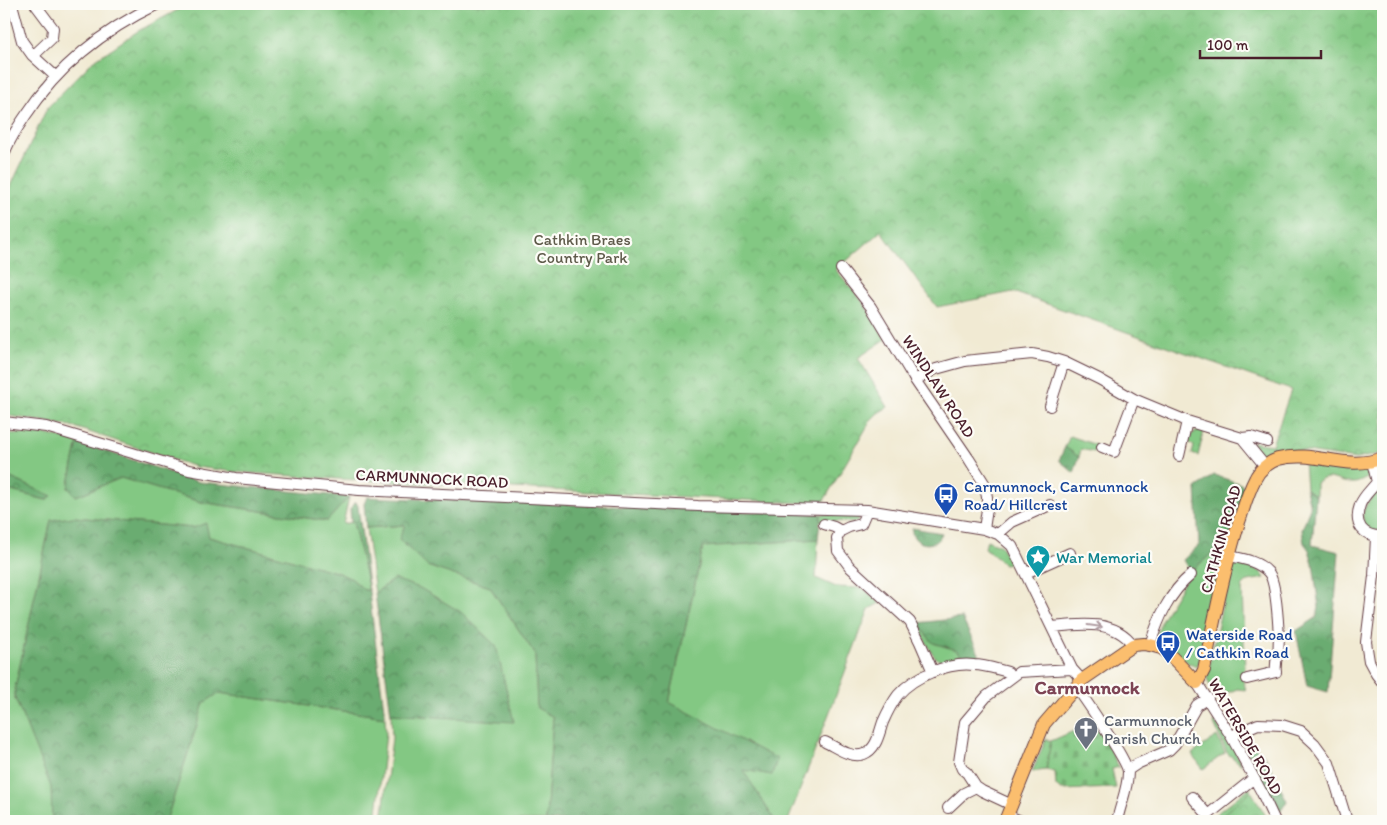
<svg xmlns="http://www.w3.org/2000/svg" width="1387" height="825" font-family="Itim,sans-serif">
<defs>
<pattern id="forest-crowns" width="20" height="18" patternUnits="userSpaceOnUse" patternTransform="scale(1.25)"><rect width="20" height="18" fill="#6aac71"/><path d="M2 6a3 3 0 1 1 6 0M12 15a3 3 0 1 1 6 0" fill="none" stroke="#598b5d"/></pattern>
<pattern id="cemetery-stones" width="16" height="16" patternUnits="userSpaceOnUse" patternTransform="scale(1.25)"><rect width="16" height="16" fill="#83c883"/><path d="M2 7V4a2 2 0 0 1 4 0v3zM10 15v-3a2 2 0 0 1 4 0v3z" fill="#73ab71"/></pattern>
<pattern id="park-crowns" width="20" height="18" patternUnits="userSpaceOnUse" patternTransform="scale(1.25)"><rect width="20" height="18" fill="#83c883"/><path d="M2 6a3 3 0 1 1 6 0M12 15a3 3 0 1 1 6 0" fill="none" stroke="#73ab71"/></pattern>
</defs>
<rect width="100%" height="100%" fill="#fdfcf7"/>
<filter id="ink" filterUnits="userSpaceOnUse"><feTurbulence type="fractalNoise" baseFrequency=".02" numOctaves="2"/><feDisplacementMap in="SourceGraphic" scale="10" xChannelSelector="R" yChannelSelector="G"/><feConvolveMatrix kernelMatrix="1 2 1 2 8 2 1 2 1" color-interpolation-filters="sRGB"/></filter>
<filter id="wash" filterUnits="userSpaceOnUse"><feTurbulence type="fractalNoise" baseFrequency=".0096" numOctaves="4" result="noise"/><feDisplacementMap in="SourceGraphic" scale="20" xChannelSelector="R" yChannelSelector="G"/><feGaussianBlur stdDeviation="1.12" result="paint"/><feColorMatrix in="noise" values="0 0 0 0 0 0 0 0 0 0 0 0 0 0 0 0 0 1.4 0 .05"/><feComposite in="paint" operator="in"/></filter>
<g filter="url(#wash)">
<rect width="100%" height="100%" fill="#f1ead3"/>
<path fill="#83c883" stroke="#667457" d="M1199 430 1204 431 1198 456 1192 454 1194 446 1188 442 1192 434Z
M4 433 50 435 78 442 68 488 76 496 121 478 201 502 327 521 349 497 343 524 353 522 369 590H364L352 579 336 572 209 537 193 528 74 517 51 520 14 693 15 698 52 787V821H4V489L46 500 51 496 4 475Z
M1070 436 1096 445 1094 452 1081 449 1079 457 1065 447Z
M1304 461 1365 469 1368 471 1370 477C1364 479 1358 484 1351 483 1336 483 1331 472 1316 483V496L1306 489Z
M1383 483V532L1367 529C1357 514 1367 503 1376 492 1379 488 1381 485 1383 483Z
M821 514 856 515 858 516 859 520 856 522 820 521Z
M406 525 427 566 490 587 535 654 537 707 553 717 546 821H382L392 738 391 714 514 721 394 579 375 593 366 528Z
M818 539 816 578 836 587 863 588 880 603 869 609 788 821H773L774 819 742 770 669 703 703 547Z
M1229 539 1199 663 1195 666 1189 664 1168 644 1155 638 1162 619 1190 572Z
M987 540 1001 546 1010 563 1004 564 985 548Z
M1242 563 1261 572 1265 578 1248 581 1242 587 1245 669 1241 674 1246 690 1237 689 1217 697 1208 682 1207 677 1230 568 1235 564Z
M917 623 933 643 957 650 965 659C958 660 948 663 941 661 931 658 922 632 917 623Z
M219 693 385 717 386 734 376 821H166L204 702Z
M1213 722H1215L1235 751 1242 765 1227 753Z
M1217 736 1225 753 1203 769 1192 754Z
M1046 739 1051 741 1046 770 1032 772Z
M1249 788 1251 791 1215 821H1204V819L1212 817Z"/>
<path fill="url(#forest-crowns)" stroke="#5a664e" d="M78 442 199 482 349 497 327 521 201 502 121 478 76 496 68 488Z
M1065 447 1079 457 1074 473 1059 460Z
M4 475 52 496 46 500 4 489Z
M1214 475 1241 484 1245 487 1229 539 1190 572 1183 560 1199 545 1196 488Z
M1306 489 1316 496 1312 545 1339 552 1328 692 1307 686 1296 631 1316 618 1319 608 1313 563 1309 550 1304 543 1302 530 1310 507Z
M367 497 821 514 818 539 703 547 669 702 777 759 772 775 743 770 774 819 773 821H546L553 717 537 708 535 654 490 587 427 566 399 539 405 525 366 528 364 504Z
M356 502 358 506 385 717 219 693 204 703 166 821H52L51 787 15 698 14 693 51 520 74 517 193 528 206 523 209 537 336 572 352 579 364 590H369L353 522H351L350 509Z
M912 528 942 533C942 534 938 540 938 540 927 549 910 541 912 528Z
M394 579 420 588 461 612 496 646 514 722 391 714 375 593Z
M962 618 981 658 965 659 957 650 933 643 917 623Z
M1243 740 1257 748 1266 757 1287 801 1279 814 1245 747Z"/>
<path fill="url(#cemetery-stones)" stroke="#667457" d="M1092 723 1100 730 1119 767 1112 769 1116 788 1061 790 1056 786 1055 772 1046 770 1051 741Z"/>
<path fill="url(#park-crowns)" stroke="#667457" d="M189 4H1383V453L1356 459 1301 451 1283 452 1270 456 1260 453 1251 442 1272 445 1291 390 1013 292 937 307 881 231 836 270 863 302 886 339 858 358 888 407 878 413 871 420 822 504 339 479 236 472 196 467 71 426 4 415V201L47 108 93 61 138 31Z
M1251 791 1269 821H1215Z"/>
</g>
<g filter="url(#ink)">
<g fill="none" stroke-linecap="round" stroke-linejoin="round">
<defs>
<path id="minor" d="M12 4 22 41 32 55 55 76
M33 56 52 38 53 28 35 4
M4 155C8 141 18 127 26 115 59 65 103 30 158 4
M841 269 871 307 915 380 969 459 984 483 987 497V509L984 529
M915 380 936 369 965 361 1032 354 1048 357 1064 362 1099 379 1134 399 1187 421 1242 438 1265 466
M1050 406 1064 362
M4 422 46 427 189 470 236 478 359 490 698 506 867 510 984 529 998 534 1012 546 1072 669 1082 680
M1242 438 1251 437 1267 442
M1102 447 1114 452 1134 399
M1179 456 1187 421
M1372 462 1377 482C1372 489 1363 496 1360 505 1353 525 1363 537 1383 536
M867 510 861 524 849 527 841 531 837 538 838 551 850 567 910 622 920 642 933 672
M824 524 834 527 841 531
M998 534 1012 522 1050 505
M1376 537 1374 576 1366 642 1369 661 1376 674 1383 683
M1229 556C1243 559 1258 561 1268 572 1277 581 1280 639 1278 653 1276 660 1275 665 1276 672L1247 679
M1026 573 1070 553
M1052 627C1079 624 1115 619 1133 645
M1150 645C1158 619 1169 593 1191 575
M1197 683 1231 736 1261 791 1275 821
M1076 687C1085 699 1128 762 1128 772 1128 789 1120 805 1117 821
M1231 736 1258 724 1282 725 1301 731 1315 744 1329 763 1347 821
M825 742C836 747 851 759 864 754 877 749 879 733 883 722 887 713 892 703 898 695 914 676 949 662 974 665 985 665 996 669 1008 672
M1128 770 1137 764 1169 750 1175 744 1197 705 1208 698
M1192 797 1207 814H1209L1254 778
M1012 805 982 791 976 787 967 773 962 769 959 762 965 722 987 696 1019 672 1072 669
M948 808 964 793 976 787
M1009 816 1021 821"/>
<path id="major" d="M1005 821 1044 724 1082 680 1133 645 1144 644 1150 645 1161 648 1167 652 1197 683 1204 670C1214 620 1224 570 1239 522 1244 507 1248 492 1255 479 1259 470 1269 462 1278 459 1315 449 1345 472 1383 458"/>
</defs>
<use href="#minor" stroke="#633d44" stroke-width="12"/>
<use href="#major" stroke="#633d44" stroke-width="14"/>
<use href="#minor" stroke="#fff" stroke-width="10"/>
<use href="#major" stroke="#fbbe6e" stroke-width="12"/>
</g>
<defs><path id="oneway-shaft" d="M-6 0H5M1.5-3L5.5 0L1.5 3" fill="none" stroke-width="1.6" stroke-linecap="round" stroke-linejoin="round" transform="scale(1.25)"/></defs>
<use stroke="#ae9aa0" href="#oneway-shaft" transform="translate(1095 626) rotate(8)"/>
</g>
<defs>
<symbol id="bus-pin" viewBox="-11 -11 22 30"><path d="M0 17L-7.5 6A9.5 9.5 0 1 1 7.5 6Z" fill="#1a4fb4" stroke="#fdfcf7"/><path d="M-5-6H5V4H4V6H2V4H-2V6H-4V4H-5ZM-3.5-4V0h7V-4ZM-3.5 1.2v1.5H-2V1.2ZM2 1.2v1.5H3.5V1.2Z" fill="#fff"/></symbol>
<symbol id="sight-pin" viewBox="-11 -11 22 30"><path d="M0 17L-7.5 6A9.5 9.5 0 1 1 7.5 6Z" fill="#0f9aa8" stroke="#fdfcf7"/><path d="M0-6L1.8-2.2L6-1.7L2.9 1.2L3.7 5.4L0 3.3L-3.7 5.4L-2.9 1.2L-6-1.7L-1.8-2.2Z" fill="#fff"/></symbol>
<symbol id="church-pin" viewBox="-11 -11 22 30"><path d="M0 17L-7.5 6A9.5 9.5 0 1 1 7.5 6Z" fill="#6b7280" stroke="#fdfcf7"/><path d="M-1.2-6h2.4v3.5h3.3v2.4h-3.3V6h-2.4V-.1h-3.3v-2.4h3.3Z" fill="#fff"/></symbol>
</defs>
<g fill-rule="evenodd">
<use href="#bus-pin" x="932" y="481" width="28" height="38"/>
<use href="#sight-pin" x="1024" y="543" width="28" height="38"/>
<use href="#bus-pin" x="1154" y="629" width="28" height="38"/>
<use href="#church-pin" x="1072" y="715" width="28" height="38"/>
</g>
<g text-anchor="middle" stroke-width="4.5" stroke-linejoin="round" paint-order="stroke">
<g font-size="16" fill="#5e5a4a" stroke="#fdfcf7">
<text x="582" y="245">Cathkin Braes<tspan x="582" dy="18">Country Park</tspan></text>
</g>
<g font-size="16" fill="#4a1f2b" stroke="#fdfcf7">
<text transform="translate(939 386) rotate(57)" y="6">WINDLAW ROAD</text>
<text transform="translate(432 478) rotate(3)" y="6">CARMUNNOCK ROAD</text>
<text transform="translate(1220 539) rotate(-74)" y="6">CATHKIN ROAD</text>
<text transform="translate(1246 736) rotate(60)" y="6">WATERSIDE ROAD</text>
</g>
<g font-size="16" fill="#164399" stroke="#fdfcf7" text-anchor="start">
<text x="964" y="492">Carmunnock, Carmunnock<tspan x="964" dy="18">Road/ Hillcrest</tspan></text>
<text x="1186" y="640">Waterside Road<tspan x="1186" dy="18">/ Cathkin Road</tspan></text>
</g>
<g font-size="16" fill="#0d838f" stroke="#fdfcf7" text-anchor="start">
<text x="1056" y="563">War Memorial</text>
</g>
<g font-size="16" fill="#5b616d" stroke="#fdfcf7" text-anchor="start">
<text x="1104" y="726">Carmunnock<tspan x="1104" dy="18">Parish Church</tspan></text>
</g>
<g font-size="19" font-weight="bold" fill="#7d4455" stroke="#fdfcf7">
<text x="1087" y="694">Carmunnock</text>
</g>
</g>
<rect width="1387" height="825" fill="none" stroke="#fdfcf7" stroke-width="20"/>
<path d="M1200 50v8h121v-8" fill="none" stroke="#4a1f2b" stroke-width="2.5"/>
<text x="1207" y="50" font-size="15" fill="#4a1f2b" stroke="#fdfcf7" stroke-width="4" paint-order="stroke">100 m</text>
</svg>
